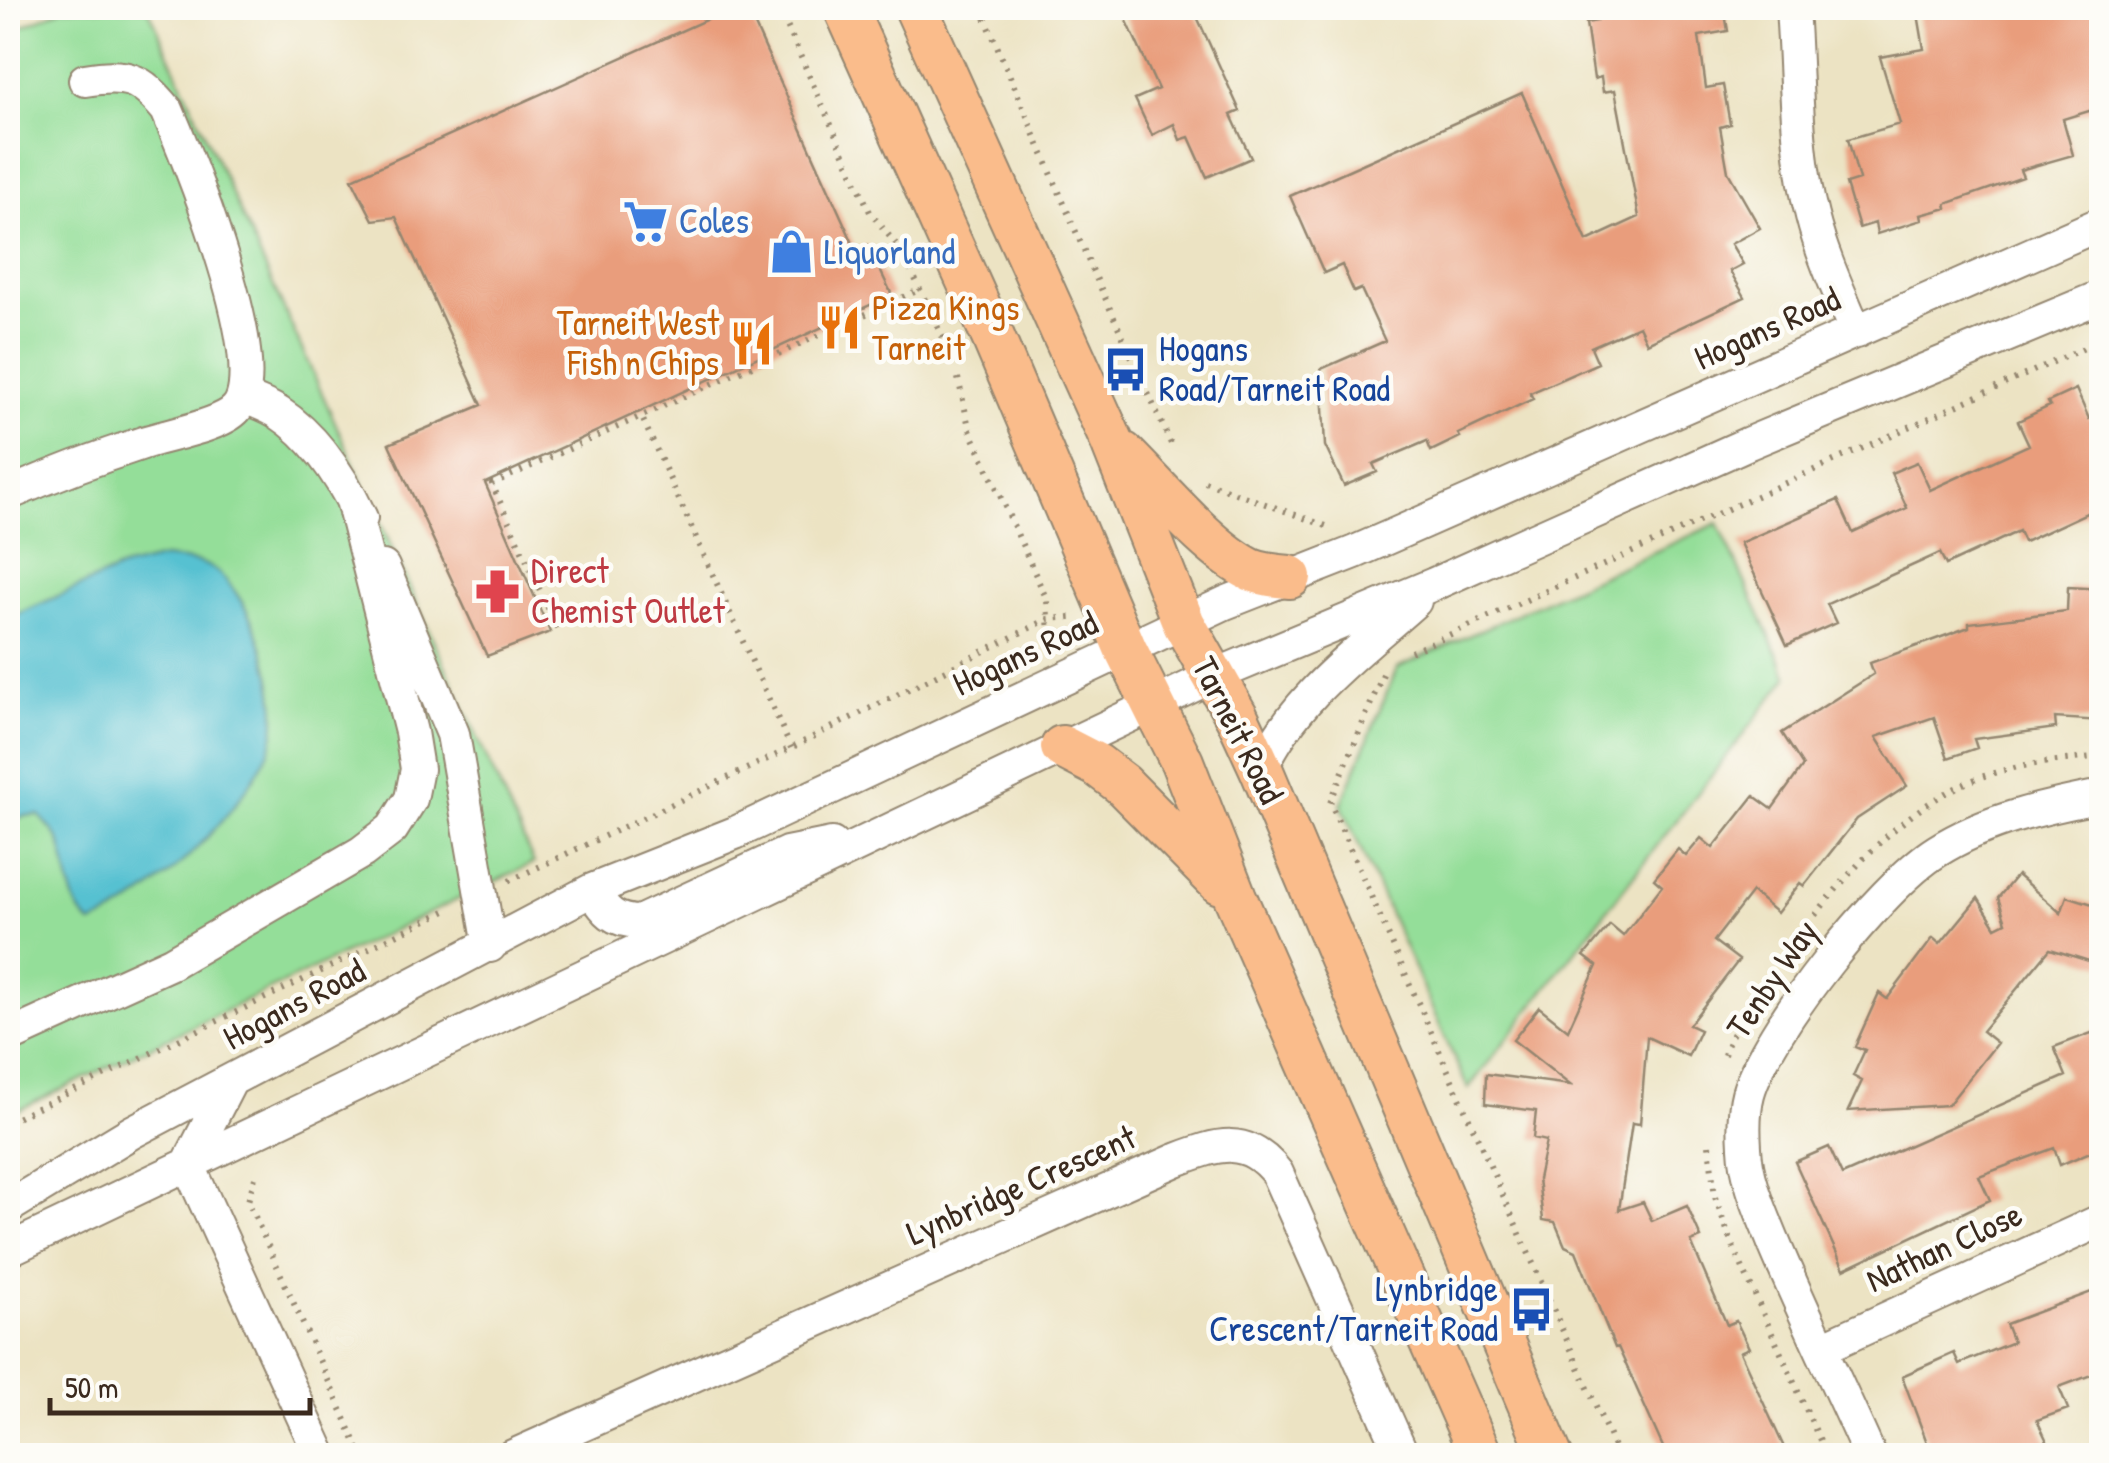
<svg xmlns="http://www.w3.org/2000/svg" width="2109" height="1463" font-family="'Patrick Hand',sans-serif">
<rect width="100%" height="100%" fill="#fdfcf7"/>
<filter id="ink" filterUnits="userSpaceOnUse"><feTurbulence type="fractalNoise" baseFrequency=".01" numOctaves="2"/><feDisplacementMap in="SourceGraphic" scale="20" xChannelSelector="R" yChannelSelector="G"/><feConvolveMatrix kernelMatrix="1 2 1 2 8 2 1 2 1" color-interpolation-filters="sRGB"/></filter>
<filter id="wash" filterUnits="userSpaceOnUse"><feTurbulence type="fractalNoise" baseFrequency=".0048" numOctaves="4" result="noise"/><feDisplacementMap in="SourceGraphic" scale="40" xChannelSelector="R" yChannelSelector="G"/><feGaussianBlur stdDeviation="2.25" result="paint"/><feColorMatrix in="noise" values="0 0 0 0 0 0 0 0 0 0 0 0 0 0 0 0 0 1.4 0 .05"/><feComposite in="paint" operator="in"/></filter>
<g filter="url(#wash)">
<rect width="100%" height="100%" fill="#ece3c3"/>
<path fill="#94de99" stroke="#68845c" stroke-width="2.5" d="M64 8H148L534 863 8 1115V33Z
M1718 523 1788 677 1468 1089 1341 805 1397 668Z"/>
<path fill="#56c1d1" stroke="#487678" stroke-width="2.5" d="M163 558C177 560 196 560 208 566 253 589 290 706 269 751 240 813 154 901 91 924 67 902 71 878 62 849 59 836 48 825 39 815L23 816 8 823V618L122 568Z"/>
<g id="blocks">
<path fill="#e99d7b" d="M732 8H747L856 250 868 245 892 295 485 483 550 632 487 656 389 444 482 405 396 217 373 220 352 179Z
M1121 8H1193L1240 111 1231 115 1251 158 1207 177 1189 137 1180 140 1174 124 1152 135 1135 99 1158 89Z
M1595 8H1724L1728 31 1699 36 1706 88 1723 85 1730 124 1720 127 1728 172 1760 228 1731 244 1743 264 1730 271 1745 297 1647 343 1639 326 1591 347 1598 363 1530 393 1533 399 1458 434 1460 437 1431 451 1427 441 1373 464 1377 472 1344 486 1325 446 1321 369 1385 341 1361 289 1354 292 1342 265 1324 273 1290 196 1522 93 1587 241 1639 217 1615 90 1603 92 1601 77 1594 79 1586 23 1597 21Z
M1917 8H2102V107L2063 119 2073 155 2020 170 2023 177 1946 204 1947 208 1921 215 1922 220 1877 234 1875 223 1859 228 1846 184 1859 180 1848 139 1900 124 1880 57 1924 49Z
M2076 389 2089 419 2102 414V506L2024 542 2019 531 1946 565 1940 553 1827 604 1836 623 1787 645 1740 543 1838 500 1853 533 1907 508 1891 473 1917 462 1930 490 2029 445 2018 421 2050 406 2048 402Z
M2068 587 2102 589V721L2055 718 2056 728 1974 739 1977 748 1948 758 1934 717 1876 737 1907 786 1857 819 1804 886 1800 883 1777 913 1752 892 1714 941 1739 960 1689 1025 1700 1030 1688 1056 1647 1037 1640 1124 1632 1123 1619 1210 1643 1202 1652 1221 1687 1206 1701 1238 1691 1242 1727 1325 1736 1321 1749 1348 1740 1352 1788 1456H1667L1618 1347 1615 1348 1576 1251 1565 1246 1555 1222 1543 1220 1538 1179 1546 1141 1533 1138 1536 1111 1485 1104 1486 1074 1570 1085 1513 1040 1539 1007 1568 1030 1597 966 1584 956 1610 925 1623 936 1662 886 1654 879 1678 849 1686 856 1701 838 1713 848 1754 796 1772 809 1803 766 1782 733 1874 674 1870 663 1969 627V623L2067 611Z
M2017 875 2061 913 2067 896 2102 907V965L2050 949 1982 1031 1997 1043 1948 1105 1848 1111 1862 1081 1853 1076 1865 1050 1855 1046 1879 993 1887 999 1933 938 1940 944 1978 898 1996 927 2006 922 1998 898Z
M2102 1029V1147L2060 1165 2054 1148 1979 1176 1990 1200 1844 1269 1795 1162 1829 1147 1842 1175 2066 1076 2054 1047Z
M2102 1288V1371L2059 1387 2068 1409 2037 1420 2054 1456H1932L1902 1376 1954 1353 1959 1364 2013 1342 2006 1324Z"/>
</g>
</g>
<g filter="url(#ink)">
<use href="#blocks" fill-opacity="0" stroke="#948670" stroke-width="2.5"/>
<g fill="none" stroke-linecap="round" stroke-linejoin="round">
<defs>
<path id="minor" d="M1792 8C1797 74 1795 152 1812 216 1822 256 1840 294 1856 332
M244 396C255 402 269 406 279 413 316 437 343 480 361 518
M8 494C52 475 97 458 143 443 167 435 221 426 236 409 274 369 188 159 167 110 141 78 126 73 85 80
M383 567 453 734 490 946
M1261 769C1293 698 1358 652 1415 601
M592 890C606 912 613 921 639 922L787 853 832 844
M8 1037 171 963 362 852 392 829 411 799 417 769 411 732 352 500
M188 1164 321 1456
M188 1164 229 1084
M8 1207 132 1132 592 890 735 833 1225 603 1355 552 2102 223
M8 1250 1211 677 1434 584 1749 443 2102 296
M1822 1348 2102 1220
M513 1456 1176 1160C1216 1145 1246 1133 1277 1173L1403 1456
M1870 1456C1838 1384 1803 1313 1773 1241 1761 1211 1746 1179 1745 1147 1744 1131 1744 1109 1748 1094 1765 1031 1881 886 1937 851 1986 820 2045 807 2102 796"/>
<path id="major" d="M845 8 993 337 1126 650 1182 762 1235 897 1481 1456
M916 8 1112 442 1184 624 1237 717 1261 769 1551 1456
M1123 453C1158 487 1208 549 1251 570 1264 575 1276 576 1290 577
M1062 747 1097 765 1122 784 1220 883"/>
</defs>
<use href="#minor" stroke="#948670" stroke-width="36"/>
<use href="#major" stroke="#948670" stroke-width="46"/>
<path stroke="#948670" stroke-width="6" stroke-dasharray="2.5 8" stroke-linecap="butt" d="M779 8 870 212 903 253 943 338
M981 8 1088 260 1172 446
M958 378 969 427 1047 600 1049 635 1058 648
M639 411 791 748
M1205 482 1329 527
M557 628 492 484 919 290
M1411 652 2102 340
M1383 674 1330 803 1618 1456
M509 881 791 748 1048 619 1071 617
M1724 1055C1736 1017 1764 982 1788 950 1839 884 1893 813 1973 780 2014 764 2058 761 2102 756
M8 1122 452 908
M1709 1145 1715 1197 1732 1244 1827 1456
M255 1177 248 1201 362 1456"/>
<use href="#minor" stroke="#fff" stroke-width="32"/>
<use href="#major" stroke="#fabc8b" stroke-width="42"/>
</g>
</g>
<defs>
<symbol id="supermarket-bare" viewBox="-9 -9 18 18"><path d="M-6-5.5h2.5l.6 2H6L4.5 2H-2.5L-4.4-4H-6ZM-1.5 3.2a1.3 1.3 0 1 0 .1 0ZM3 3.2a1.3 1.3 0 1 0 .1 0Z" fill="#3f7fe0" stroke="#fdfcf7" stroke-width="2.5" paint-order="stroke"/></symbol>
<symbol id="shop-bare" viewBox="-9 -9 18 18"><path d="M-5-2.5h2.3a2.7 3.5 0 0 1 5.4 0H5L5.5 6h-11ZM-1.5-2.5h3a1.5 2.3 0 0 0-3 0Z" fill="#3f7fe0" stroke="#fdfcf7" stroke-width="2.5" paint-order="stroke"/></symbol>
<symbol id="restaurant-bare" viewBox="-9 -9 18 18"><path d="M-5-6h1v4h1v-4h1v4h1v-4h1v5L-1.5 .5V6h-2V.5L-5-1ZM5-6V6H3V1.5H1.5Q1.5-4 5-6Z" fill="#e8710a" stroke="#fdfcf7" stroke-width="2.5" paint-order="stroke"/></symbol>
<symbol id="bus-bare" viewBox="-9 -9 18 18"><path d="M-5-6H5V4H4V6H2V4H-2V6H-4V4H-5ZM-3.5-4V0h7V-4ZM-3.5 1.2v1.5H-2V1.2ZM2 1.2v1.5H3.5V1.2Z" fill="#1a4fb4" stroke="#fdfcf7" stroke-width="2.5" paint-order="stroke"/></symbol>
<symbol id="pharmacy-bare" viewBox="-9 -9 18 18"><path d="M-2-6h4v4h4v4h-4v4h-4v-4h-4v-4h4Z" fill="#e0444e" stroke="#fdfcf7" stroke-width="2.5" paint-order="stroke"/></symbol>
</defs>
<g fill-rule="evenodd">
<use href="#supermarket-bare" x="614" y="190" width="63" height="63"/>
<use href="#shop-bare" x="760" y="220" width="63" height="63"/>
<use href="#restaurant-bare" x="808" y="296" width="63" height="63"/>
<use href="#restaurant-bare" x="720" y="312" width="63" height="63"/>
<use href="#bus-bare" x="1094" y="338" width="63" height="63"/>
<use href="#pharmacy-bare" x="466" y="560" width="63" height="63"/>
<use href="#bus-bare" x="1500" y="1278" width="63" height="63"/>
</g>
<g text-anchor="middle" stroke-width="9" stroke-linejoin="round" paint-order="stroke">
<g font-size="35" fill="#366cbe" stroke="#fdfcf7" text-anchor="start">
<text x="679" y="233">Coles</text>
<text x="824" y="264">Liquorland</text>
</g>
<g font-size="35" fill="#c56008" stroke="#fdfcf7" text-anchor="start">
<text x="872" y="320">Pizza Kings<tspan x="872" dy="40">Tarneit</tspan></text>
<text x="719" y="335" text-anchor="end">Tarneit West<tspan x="719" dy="40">Fish n Chips</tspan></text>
</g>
<g font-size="35" fill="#3b2a1e" stroke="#fdfcf7">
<text transform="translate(1767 328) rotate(-24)" y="12">Hogans Road</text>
<text transform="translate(1025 653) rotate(-25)" y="12">Hogans Road</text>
<text transform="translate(1238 730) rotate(63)" y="12">Tarneit Road</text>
<text transform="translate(1772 979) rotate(-56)" y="12">Tenby Way</text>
<text transform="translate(294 1004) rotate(-28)" y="12">Hogans Road</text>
<text transform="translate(1021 1185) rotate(-24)" y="12">Lynbridge Crescent</text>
<text transform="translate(1944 1247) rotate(-25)" y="12">Nathan Close</text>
</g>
<g font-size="35" fill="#164399" stroke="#fdfcf7" text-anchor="start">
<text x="1159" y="361">Hogans<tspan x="1159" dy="40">Road/Tarneit Road</tspan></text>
<text x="1498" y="1301" text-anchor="end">Lynbridge<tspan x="1498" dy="40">Crescent/Tarneit Road</tspan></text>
</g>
<g font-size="35" fill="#be3a42" stroke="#fdfcf7" text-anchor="start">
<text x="531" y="583">Direct<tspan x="531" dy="40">Chemist Outlet</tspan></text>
</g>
</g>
<rect width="2109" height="1463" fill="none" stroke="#fdfcf7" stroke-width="40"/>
<path d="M50 1398v15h260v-15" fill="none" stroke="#3b2a1e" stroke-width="5"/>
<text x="65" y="1398" font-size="30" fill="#3b2a1e" stroke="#fdfcf7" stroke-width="8" paint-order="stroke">50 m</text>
</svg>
